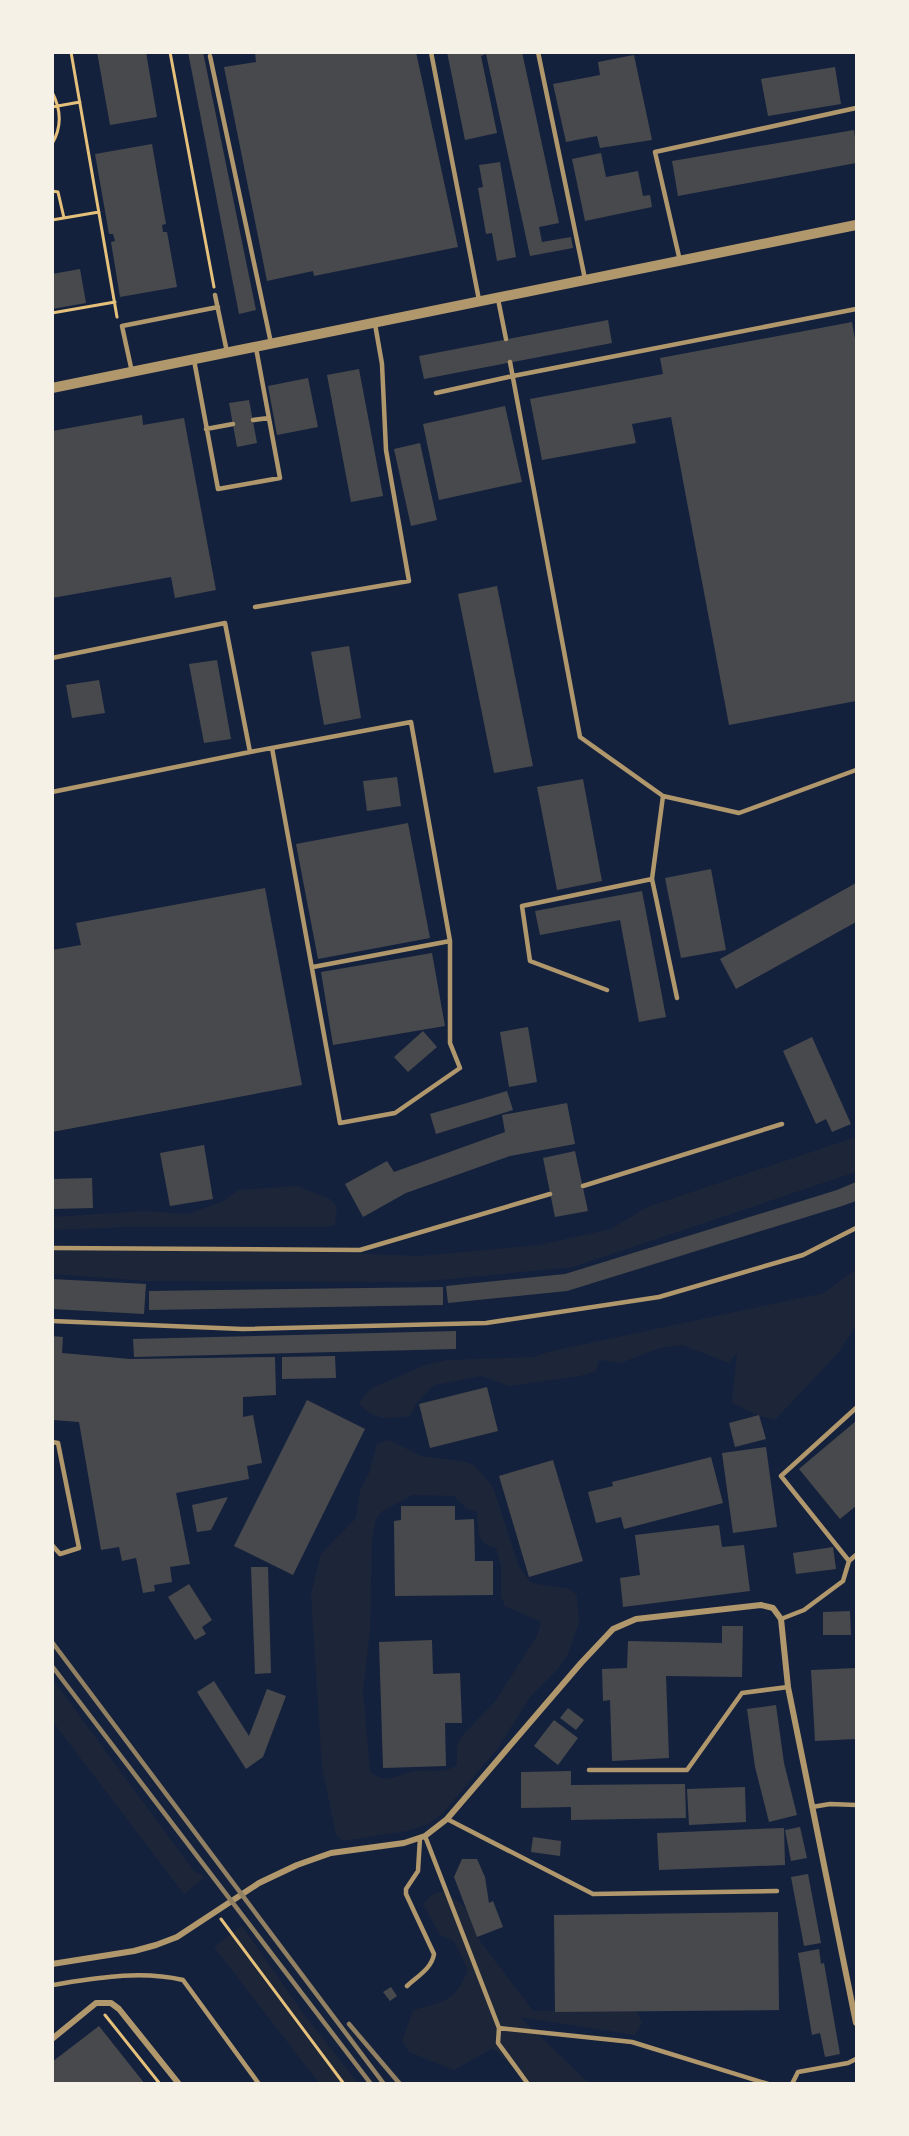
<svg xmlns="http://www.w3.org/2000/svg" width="909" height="2136" font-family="Ubuntu,sans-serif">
<rect width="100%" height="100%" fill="#14213d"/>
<path fill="#1d2539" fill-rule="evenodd" d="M856 1137V1172L573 1267 419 1282 146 1281 53 1274 52 1251H289L419 1256 539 1245 611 1229 647 1207Z
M297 1186 330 1199 337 1207 335 1225 326 1227H126L53 1230V1217L145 1211 188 1214 224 1201 238 1190Z
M856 1269V1325L839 1352 775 1420 757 1415 732 1403 737 1353 729 1363 682 1345 657 1349 621 1363 599 1360 596 1371 580 1376 509 1386 482 1376 434 1385 416 1404 410 1416C389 1419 373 1421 359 1403L370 1389 425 1365 448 1360 533 1357 548 1352 824 1293Z
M389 1440 421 1456 466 1462 475 1466 493 1487 519 1567 531 1583 569 1589 577 1595 579 1623 568 1654 558 1669 530 1697 498 1748 442 1814 426 1825 407 1831 343 1841 336 1834 322 1767 311 1594 321 1554 356 1518 360 1490 369 1473 377 1444ZM413 1495 454 1496 467 1509 477 1512C479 1530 475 1544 496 1548L501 1566V1596L505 1606 541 1622 537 1636 496 1700 461 1737 457 1746V1765C444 1774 430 1769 415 1771 398 1773 388 1787 370 1771L363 1691 370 1632 372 1539 376 1519 381 1512Z
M53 1680 194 1871 205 1877 184 1894 53 1722Z
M442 1891 462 1904 467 1911 477 1937 533 2011H637L642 2023 635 2035 520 2017 589 2083H524L525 2079 493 2048 454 2070 409 2052 402 2041 413 2010C444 2001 454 2003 468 1970L454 1941 440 1935 423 1904 431 1895Z
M242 1926 303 2013 358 2083H319L214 1947Z"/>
<path fill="#48494c" d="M97 52H146L157 117 110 125Z
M188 52H203L256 310 239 314Z
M255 52H416L458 247 314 276 313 271 267 281 224 67 256 62Z
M447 52H522L559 223 539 227 542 242 571 237 573 248 530 256 486 54 481 56 497 133 465 140Z
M634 55 652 140 600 148 597 136 566 142 553 84 600 75 598 62Z
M835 67 841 104 768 116 761 79Z
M854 130 856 146V163L678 196 672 161Z
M152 144 166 224 162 225 163 232H167L177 287 120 297 111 242 115 241 113 234H109L95 154Z
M601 153 606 177 638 171 643 196 650 195 652 207 585 221 572 159Z
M500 162 516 257 497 261 492 233 486 234 478 188 483 187 479 165Z
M80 269 86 303 52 309V274Z
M608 320 612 343 424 379 419 356Z
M852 322 856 345V701L729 725 671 417 632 424 636 443 542 460 530 399 663 374 660 358Z
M359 369 383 496 351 502 327 375Z
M308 378 318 427 277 435 268 386Z
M249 400 257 443 237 447 229 403Z
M505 406 522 482 439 500 423 424Z
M142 415 143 425 184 418 216 590 175 598 171 577 52 598V431Z
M420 443 437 520 411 526 394 449Z
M497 586 533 766 494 773 458 594Z
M349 646 361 718 324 725 311 652Z
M217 660 231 739 204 743 189 664Z
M99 680 105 713 72 718 66 685Z
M397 777 401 806 367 811 363 781Z
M583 779 602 881 557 890 537 787Z
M408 823 430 938 318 959 296 844Z
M711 869 726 950 681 958 665 878Z
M856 883V922L736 989 720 959Z
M265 888 302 1085 52 1132V950L81 945 76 923Z
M642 891 666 1017 639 1022 620 920 540 935 535 911Z
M432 953 445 1026 333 1045 321 972Z
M528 1027 537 1082 509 1087 500 1032Z
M423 1031 437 1047 408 1072 394 1057Z
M812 1037 851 1124 832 1132 826 1119 816 1124 783 1051Z
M507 1091 513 1110 436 1134 430 1114Z
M567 1103 575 1144 510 1156 406 1193 363 1217 345 1184 387 1161 394 1172 505 1132 502 1115Z
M204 1145 213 1199 170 1206 160 1153Z
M575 1151 588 1211 555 1217 543 1158Z
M92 1178 93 1208 52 1209V1179Z
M856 1182V1201L842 1206 567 1291 448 1303 446 1286 565 1274 837 1190Z
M52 1279 146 1284 144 1314 52 1309Z
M443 1287V1305L149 1310V1291Z
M456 1331V1349L134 1357 133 1339Z
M52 1336 63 1337 62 1353 130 1359 275 1357 276 1395 243 1397V1417L253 1415 262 1463 247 1466 249 1479 176 1493 190 1564 170 1567 172 1582 154 1585 155 1591 143 1593 136 1558 122 1561 119 1547 101 1550 79 1422 52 1420Z
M335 1356 336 1378 282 1379V1357Z
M487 1387 498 1431 430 1448 419 1404Z
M307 1400 365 1429 293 1575 234 1546Z
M759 1415 766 1439 735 1447 729 1423Z
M856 1421V1506L840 1519 799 1469Z
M766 1447 777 1527 733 1533 722 1453Z
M711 1457 723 1503 624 1529 621 1517 596 1523 588 1492 613 1486 612 1482Z
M553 1460 583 1561 529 1577 499 1476Z
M228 1497 211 1530 197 1532 192 1505Z
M401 1506H455V1520L474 1519 475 1561H493V1595L395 1596 394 1521 401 1520Z
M719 1525 722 1547 744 1545 750 1591 623 1607 620 1578 640 1575 635 1535Z
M833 1547 836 1569 796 1574 793 1553Z
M251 1567H268L271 1673 255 1674Z
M189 1584 212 1620 202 1627 206 1634 195 1640 168 1597Z
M850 1611 851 1635H823V1612Z
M722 1626H743L742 1677 666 1676 669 1758 612 1761 610 1700 603 1701 602 1669 627 1668 628 1641 722 1643Z
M432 1640 433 1674 460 1673 462 1723H445L446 1766 383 1768 379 1642Z
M856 1668V1739L815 1741 811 1670Z
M214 1681 249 1736 267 1689 286 1696 263 1757 246 1769 197 1692Z
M776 1705 784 1763 797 1815 769 1822 755 1767 747 1709Z
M568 1708 584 1720 576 1730 560 1718Z
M554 1720 578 1738 558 1765 534 1746Z
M571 1771V1785L685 1784 686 1818 571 1820V1807L521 1808V1772Z
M745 1787 746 1822 689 1825 687 1789Z
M800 1827 807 1858 791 1861 785 1830Z
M784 1828 785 1865 659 1870 657 1833Z
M533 1837 561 1841 560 1856 531 1852Z
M462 1859H477L485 1877 489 1903 493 1901 503 1927 477 1937 454 1877Z
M808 1874 821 1943 804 1946 791 1877Z
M778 1912 779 2010 555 2012 554 1915Z
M819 1949 821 1964 824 1963 840 2054 825 2057 820 2033 812 2035 798 1953Z
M391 1987 397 1996 390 2001 383 1992Z
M99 2026 145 2084H52V2062Z"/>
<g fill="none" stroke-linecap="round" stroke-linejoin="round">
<path stroke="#e5c07b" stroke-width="3" d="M71 52 117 317
M170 52 214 287
M52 92C61 109 62 127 52 144
M52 107 80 102
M52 191 58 192 64 218
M52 220 99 212
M52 313 115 302
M221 1919 344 2084
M105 2015 160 2084"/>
<path stroke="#b1986c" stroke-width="4.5" d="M431 52 479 300
M538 52 585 279
M210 56 271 343
M680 261 655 152 856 108
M215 295 227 352
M498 299 506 339
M194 360 218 489 280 478 256 348
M510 362 580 737 663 796 739 813 856 770
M132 372 122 326 218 307
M436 393 513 376 856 309
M253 420 269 418
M206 429 233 424
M255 607 409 581 386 450 382 364 375 324
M52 658 225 623 250 752 52 792
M272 748 340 1123 395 1113 460 1068 450 1043V941
M250 752 411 722 450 941 313 967
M652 879 677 998
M607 990 530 961 522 906 652 879 663 796
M583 1186 782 1124
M52 1248 360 1250 550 1194
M52 1321 242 1329 486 1323 659 1297 803 1255 856 1228
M52 1442 58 1443 79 1548 60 1554 52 1545
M849 1561 781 1476 856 1408
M781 1619 804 1610 843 1581 849 1561 856 1555
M589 1770H687L742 1693 788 1687
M812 1807 830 1804 856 1805
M447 1819 593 1894 777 1891
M425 1836 499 2028 498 2043 528 2084
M52 1985C97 1978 139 1970 183 1980L259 2084
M407 1986C418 1976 432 1968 434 1954L406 1894V1889L418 1871 420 1838
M499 2028 632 2042 768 2084
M792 2084 798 2072 848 2063 856 2059"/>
<path stroke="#b1986c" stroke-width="6" d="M52 1964 134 1951 156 1945 177 1937 259 1883 297 1865 331 1853 404 1843 425 1836 447 1819 581 1663 613 1629 636 1619 761 1605 773 1608 781 1619 788 1687 856 2023
M52 2039 96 2003H111L119 2009 179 2084"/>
<path stroke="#b1986c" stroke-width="10" d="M52 388 856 225"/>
<path stroke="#918062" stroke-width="4.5" d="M52 1642 384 2084
M52 1666 371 2084
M349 2024 400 2084"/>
</g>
<rect width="909" height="2136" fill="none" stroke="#f6f1e7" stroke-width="108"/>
</svg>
